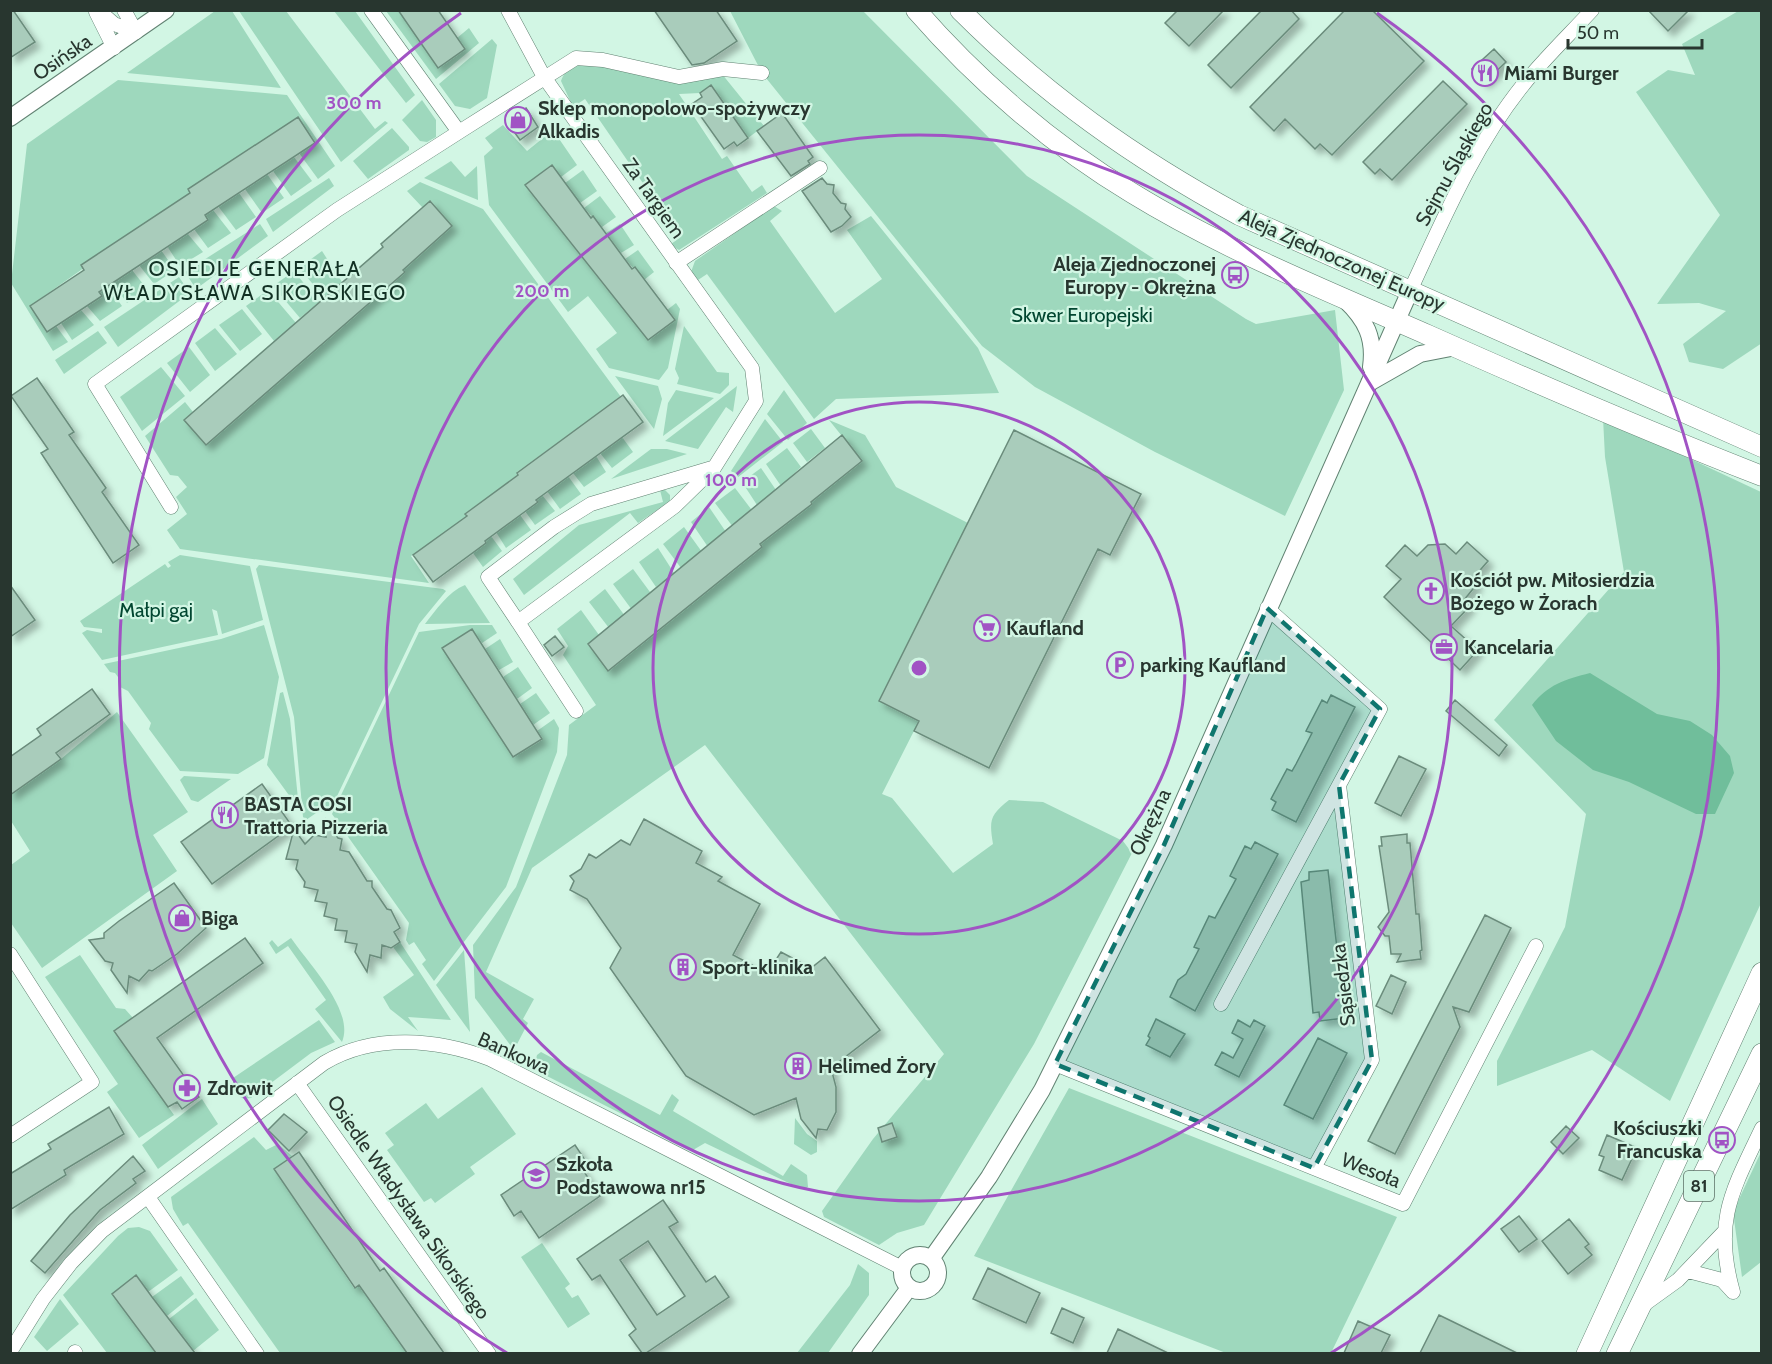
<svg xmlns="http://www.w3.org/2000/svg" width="1772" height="1364" font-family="Cabin,sans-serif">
<defs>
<filter id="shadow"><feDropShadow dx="5.5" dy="5.5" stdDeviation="3" flood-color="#0004"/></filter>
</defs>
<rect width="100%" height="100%" fill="#d2f6e4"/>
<path fill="#9ed8bd" d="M1740 10 1761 11 1762 343 1723 369 1689 362 1683 344 1726 311 1699 303 1657 304 1720 215 1636 92 1668 70 1695 75 1682 44Z
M215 11H232L281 88 127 73Z
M239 11H286L375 129 385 121 388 123 341 162Z
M334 11H355L415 95 406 103Z
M386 11H401V14L438 68 465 49 457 38 469 28 479 43 436 79Z
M730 11H863L1027 176 1246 319 1256 324 1335 310 1344 390 1285 516 1155 452 1035 387 982 346 762 73Z
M492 39 497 45 487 98 470 109 455 106 439 84Z
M589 62 678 81 722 74 764 126 748 138 711 85 700 93 679 94 722 159 727 156 752 192 762 185 767 193 679 250 670 245 680 237 585 99 573 107 561 81C567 66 573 64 589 62Z
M118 80 287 95 335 166 318 179 299 153 315 143 188 189 190 193 30 306 47 331 56 326 68 342 53 351 11 283 27 144Z
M422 100 436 120V137L427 142 420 141 402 120Z
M503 125 527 151 553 130 577 165 561 177 551 165 525 185 606 288 667 310 676 303 680 309 668 368 659 380 609 368 596 349 617 333 588 296 568 312 489 205 484 156 493 148 485 138Z
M392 128 409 147V150L368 179 353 161Z
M294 157 312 181 291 196 273 171Z
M451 161 465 177 477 166 478 200 424 178Z
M583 170 597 191 580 203 565 183Z
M267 174 284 198 262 213 245 189Z
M329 178 334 186 273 232 266 219Z
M420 182 483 209 621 397 517 472 518 475 466 513 468 517 411 556 429 583 180 549 167 530 187 514 176 497 187 487 178 476 170 475 145 436 185 402 193 412 184 420 404 272 403 270 452 226 431 201 423 208 407 191Z
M239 193 256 217 236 230 218 206Z
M600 196 616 217 602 227 584 208Z
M774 206 782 211 770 221 835 313 882 279 847 230 871 216 978 348 999 393 836 399 814 419 707 274 698 280 691 272 695 261Z
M213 210 231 233 208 248 194 229 208 220 205 215Z
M260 224 268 236 196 289 185 272Z
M620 224 634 245 621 253 606 233Z
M187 233 203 252 180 266 167 246Z
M161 250 175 270 154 284 139 265Z
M638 250 654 272 644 280 625 259Z
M322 251 342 282 324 297 299 268Z
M132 270 147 289 127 303 113 283Z
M294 271 319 302 300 318 273 286Z
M179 277 190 293 118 347 104 327Z
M108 286 122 306 100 321 87 306 101 296 99 292Z
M268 290 296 323 274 341 246 306Z
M242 309 262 334 240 351 219 325Z
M81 310 94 325 72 340 61 323Z
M684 326 717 372 729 373V385L720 394 677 384 679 378 675 369Z
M215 328 237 354 215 371 195 343Z
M98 331 107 343 64 374 55 360Z
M189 347 210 375 190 392 167 363Z
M161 367 185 396 142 431 120 397Z
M615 376 658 386 662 399 654 429Z
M737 386 733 412 726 407 698 449 665 441Z
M676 390 714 398 663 436 668 403Z
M784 390 807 423 788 440 767 414Z
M1603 418 1761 492V903L1670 1101 1592 1050 1497 1086V1061L1565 927 1586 814 1494 720 1624 572 1605 457Z
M765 419 783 442 737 478 731 471Z
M829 420 865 435 896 487 968 523 879 701 919 721 882 794 892 798 953 873 993 844C989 820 990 815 1009 800L1043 802 1123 841 1132 853 1034 1044 924 1225 897 1233 879 1245 824 1217 822 1211 873 1139 944 1054 705 745 532 868 486 972 534 999 523 1019 528 1023 514 1050 475 998 473 945 516 887 567 755 569 725 596 705 563 655 568 646 557 629 581 610 599 635 588 645 609 670 762 547 760 544 812 504 811 502 862 461Z
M811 429 825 448 807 462 793 443Z
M622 437 633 452 612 468 600 453Z
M787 448 801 467 781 486 766 464Z
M651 449H667L687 454 611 479Z
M596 456 606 472 584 487 573 473Z
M761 468 776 490 757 505 742 482Z
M568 476 581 494 560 509 547 491Z
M735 488 751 509 733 527 715 503Z
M664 489 670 495V501L638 523 630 513 524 595 513 579 579 525 663 502 660 490Z
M542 495 555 511 535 525 525 511Z
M709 507 726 532 708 547 691 522Z
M520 515 531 530 506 548 496 532Z
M684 527 702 552 681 568 663 544Z
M491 536 502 551 483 567 473 553Z
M658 548 674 573 656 587 639 562Z
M180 555 250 566 263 620 222 634 217 611 212 609 218 635 102 660 82 633 87 630 102 633V629L84 627 80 621 165 564 168 568 171 566 168 562Z
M259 565 443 589 446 591 419 624 329 813 319 811 306 820 303 817 294 717 256 569Z
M633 569 650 592 632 610 613 584Z
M465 585 490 623 425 624C436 610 448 592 465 585Z
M605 589 625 616 609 628 589 602Z
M264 625 279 677 264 758 238 774 180 771 149 729 151 723 128 691 120 687 121 681 115 673 110 672 104 664 221 639Z
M470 625H492L497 633 482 643 472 629 443 649 513 757 542 740 537 731 554 719 559 728 557 752 506 887 434 981 422 964 426 960 414 942 409 945 406 940 409 923 332 814 419 632Z
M500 639 513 662 499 670 485 649Z
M518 667 532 688 517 699 503 677Z
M283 692 290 719 299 809 267 765 280 693Z
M536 693 550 713 533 725 520 704Z
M117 712 188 812 153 835 177 871 42 968 11 923V865L30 851 11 821 10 795 61 759Z
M184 776 231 779 198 802 191 800 180 780Z
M291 938C309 964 355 1011 342 1042L315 1009 326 1000 288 946 276 954 269 943 272 940 278 947Z
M400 942 451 1020 408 1017 418 1031 390 1009 383 997 414 975 393 947Z
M464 950 470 1032 436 985Z
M80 955 116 1008 125 1009 133 1018 114 1031 174 1115 139 1138 107 1092 118 1084 45 977Z
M319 1020 335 1042 311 1053 251 1098 244 1099 233 1093V1078Z
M541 1052 660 1115 672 1094 679 1100 673 1111 783 1176 791 1164 807 1175 808 1187 805 1189 791 1184 705 1143 693 1150 539 1072 535 1063 537 1055Z
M482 1087 516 1134 470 1167 475 1174 435 1203 431 1198 424 1202 387 1150 394 1145 385 1133 426 1103 438 1119Z
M1069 1088 1397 1217 1331 1353H1226L974 1256Z
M202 1099 218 1124 158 1169 142 1145Z
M795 1118 807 1134 817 1141V1152L811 1155 794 1144Z
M254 1137 266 1150 278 1144 292 1156 274 1169 354 1288 359 1285 407 1353H280L188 1223 183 1226 173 1209 171 1197Z
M1761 1152V1262L1742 1277 1733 1212Z
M139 1227 150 1231 178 1270 148 1292 136 1276 112 1294 156 1353H107L63 1295 118 1236 128 1228Z
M542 1243 570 1284 565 1288 572 1298 578 1295 590 1314 568 1328 521 1257Z
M858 1264 869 1273V1295L828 1353H797L850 1285Z
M181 1276 194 1294 167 1316 152 1297Z
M196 1298 219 1330 193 1351 169 1319Z
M60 1299 79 1324 47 1351 34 1337Z"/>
<path fill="#70be9b" d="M1590 673 1657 714 1690 721 1712 735 1730 756 1734 773 1715 814H1696L1629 782 1593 770 1556 741 1532 705C1547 685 1566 679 1590 673Z"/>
<path fill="#a9ccbb" stroke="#6b8c7c" stroke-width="1.5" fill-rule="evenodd" filter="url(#shadow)" d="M10 10H13L35 42 10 58Z
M398 10H438L465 49 438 68Z
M654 10H716L737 41 704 63 692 65Z
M1178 10H1224L1189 46 1165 23Z
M1262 10H1291L1299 19 1231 88 1208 65Z
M1345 10H1372L1424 61 1332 155 1320 144 1315 149 1285 119 1274 131 1250 107Z
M1648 10H1689L1668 31Z
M1494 49 1506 62 1484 83 1472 69Z
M1443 81 1467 104 1392 180 1380 169 1375 174 1363 162Z
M711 85 748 138 737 146 734 142 724 149 692 104 702 97 700 93Z
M526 108 538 127 520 140 507 122Z
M782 113 813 157 808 161 810 164 791 176 757 131Z
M298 117 315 143 205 215 208 220 111 284 99 292 102 296 47 332 30 306 84 270 81 265 190 193 188 189Z
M552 165 591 218 593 216 632 269 635 267 675 320 648 340 525 185Z
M822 178 827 184 834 185 833 193 841 203 846 204 845 209 851 217 842 226 831 232 802 191Z
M430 201 452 226 403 270 405 272 206 445 184 420 383 247 381 244Z
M37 378 74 432 69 435 106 488 102 492 139 545 113 563 41 453 48 449 11 396Z
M623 395 643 422 536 500 538 502 485 541 486 543 433 582 413 555 467 516 465 514 518 475 517 473Z
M1014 430 1141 494 1110 555 1098 549 989 768 914 731 919 721 879 701Z
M842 435 862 461 811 502 812 504 760 544 762 547 608 671 588 644Z
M1467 542 1488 561 1475 576 1473 580 1477 584 1464 600 1470 606 1451 626 1478 650 1460 670 1384 597 1401 579 1386 566 1405 545 1417 556 1428 545 1445 544 1456 554Z
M10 585 35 620 10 637Z
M472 629 542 739 513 757 442 648Z
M555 636 564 647 552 656 544 645Z
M92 689 110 714 56 753 61 759 10 795V757L41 735 37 729Z
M1331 695 1355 707 1296 822 1272 810 1276 802 1271 799 1287 769 1292 771 1296 764 1312 733 1306 731 1322 700 1327 703Z
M1455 700 1507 745 1499 756 1446 711Z
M1399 756 1426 769 1401 816 1375 803Z
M262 784 292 826 212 884 181 842Z
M644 819 702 851 696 863 722 877 718 881 760 904 733 955 767 973 781 952 811 968 825 957 880 1030 831 1068 836 1087V1112L827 1130 818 1129 816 1138 801 1119 796 1098 754 1115 686 1076 610 968 621 948 587 899 570 890 574 881 570 876 581 869 589 854 596 858 621 840 630 845Z
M326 820 338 838 342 839 340 850 349 852 367 881H372V887L387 909 391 910 400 928 394 932 400 942 391 948 382 945 381 958 370 955 367 972 355 952 357 944 345 942 347 931 335 930 337 919 324 916 327 903 315 901 318 890 304 887 305 882 296 869 298 860 286 859 294 829 305 844 314 835 326 837Z
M1407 834V843H1410L1416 914H1419L1422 950 1420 951 1421 959 1397 962 1401 954H1391L1389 936H1385L1378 927 1389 912 1379 846H1382L1381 837Z
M1255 842 1278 854 1195 1011 1170 997 1178 980 1186 974 1199 949 1194 947 1209 916 1215 918 1236 879 1230 876 1245 846 1251 849Z
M1328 870 1345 1018 1320 1021 1319 1012 1313 1013 1301 882 1309 880V872Z
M174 883 206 928 177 954 152 971 149 970 139 981 129 976 127 993 111 970 113 963 105 961 89 940 104 938V933L119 921Z
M1485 915 1511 928 1469 1012 1453 1007 1460 1027 1395 1154 1368 1141Z
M245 938 263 963 157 1038 199 1097 182 1109 177 1102 168 1107 114 1031Z
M1391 975 1406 982 1392 1014 1376 1006Z
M1156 1019 1185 1034 1170 1057 1146 1045 1150 1038 1148 1036Z
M1238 1020 1250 1027 1254 1020 1265 1026 1239 1077 1215 1065 1222 1052 1233 1058 1243 1039 1232 1033Z
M1318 1038 1347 1053 1313 1119 1284 1105Z
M109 1107 124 1134 64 1170 66 1175 10 1210V1174L51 1149 48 1144Z
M284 1114 307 1132 289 1151 268 1130Z
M892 1123 897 1137 882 1142 878 1128Z
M1566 1126 1579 1138 1563 1154 1551 1142Z
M1607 1135 1637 1148 1622 1180 1599 1170 1604 1157 1599 1155Z
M575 1145 585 1160 579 1164 600 1196 539 1238 521 1211 514 1216 501 1195Z
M299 1152 380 1271 384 1268 444 1353H407L359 1285 355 1288 274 1169Z
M133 1156 145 1171 133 1179 136 1183 100 1210 45 1273 31 1261 70 1215Z
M663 1200 678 1222 669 1227 706 1282 715 1276 729 1297 646 1353H642L629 1335 636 1329 600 1275 592 1280 577 1259ZM648 1241 685 1296 657 1315 620 1260Z
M1519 1216 1537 1239 1519 1252 1501 1229Z
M1569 1219 1589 1244 1585 1247 1592 1255 1568 1274 1542 1241Z
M988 1268 1040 1293 1026 1323 973 1299Z
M136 1275 152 1297 195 1353H156L112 1294Z
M1062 1308 1084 1318 1073 1343 1051 1333Z
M1439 1315 1517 1353H1420Z
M1358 1321 1390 1335 1381 1353H1344Z
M1118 1329 1168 1353H1107Z"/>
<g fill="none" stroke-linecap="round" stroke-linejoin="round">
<defs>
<path id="minor" d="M98 10 114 24 136 32
M124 10 136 32
M371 10 459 132 576 58 603 60 679 77 723 69 762 73
M508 10 544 77 752 368 756 401 714 468 675 506 518 622 576 711
M96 12 114 48
M676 263 820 168
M1410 291C1443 220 1474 146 1523 85 1544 59 1569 35 1592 10
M171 507 95 384 337 210 459 132
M518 622 488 577 554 527 591 504 712 468
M10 954 92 1082 10 1136
M1221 1004 1380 709 1267 608
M1055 1064 1403 1204 1536 946
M297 1083 489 1354
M1314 1168 1372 1060 1339 785
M148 1197 257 1354
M1688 1271 1722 1280 1733 1292
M1733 1292C1713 1221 1732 1191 1762 1128
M1642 1306 1678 1280 1723 1233
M10 1352 43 1299 71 1263 102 1231 324 1063C374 1033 438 1039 490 1059L902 1268
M75 1352 76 1354"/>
<path id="tertiary" d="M10 118 166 10
M1345 300C1366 320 1375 338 1371 367
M1369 383 1420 354 1456 347
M902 1273a18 18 0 1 1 36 0a18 18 0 1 1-36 0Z
M931 1259 989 1177 1042 1090 1164 845 1410 291
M860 1354 909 1288"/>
<path id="secondary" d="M916 10C977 80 1052 145 1132 193 1225 250 1328 291 1428 335 1538 384 1649 432 1762 476
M960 10C1045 95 1134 158 1239 215L1762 447"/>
<path id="primary" d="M1587 1354 1762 973
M1617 1354 1762 1054"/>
</defs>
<use href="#minor" stroke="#618272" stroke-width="15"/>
<use href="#tertiary" stroke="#618272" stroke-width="18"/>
<use href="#secondary" stroke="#618272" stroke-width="21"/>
<use href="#primary" stroke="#618272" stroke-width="22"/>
<use href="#minor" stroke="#fff" stroke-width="14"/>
<use href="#tertiary" stroke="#fff" stroke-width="16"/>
<use href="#secondary" stroke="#fff" stroke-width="20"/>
<use href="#primary" stroke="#fff" stroke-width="21"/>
</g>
<path fill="#0f766e" fill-opacity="0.2" stroke="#0f766e" stroke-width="4.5" stroke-dasharray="12 8" stroke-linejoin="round" d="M1267 608 1380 709 1339 785 1372 1060 1314 1168 1055 1064 1164 845Z"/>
<g fill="none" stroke="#a153c4" stroke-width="3">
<circle cx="919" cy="668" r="266"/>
<circle cx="919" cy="668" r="533"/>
<path d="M507 1353A799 799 0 0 1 461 13M1377 13A799 799 0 0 1 1331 1353"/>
</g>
<defs>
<symbol id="restaurant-ring" viewBox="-11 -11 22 22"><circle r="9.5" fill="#d2f6e4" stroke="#a153c4" stroke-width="1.5"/><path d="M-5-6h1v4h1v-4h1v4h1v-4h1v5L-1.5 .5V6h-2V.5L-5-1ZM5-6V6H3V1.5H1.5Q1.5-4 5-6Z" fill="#a153c4"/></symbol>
<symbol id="shop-ring" viewBox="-11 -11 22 22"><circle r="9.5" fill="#d2f6e4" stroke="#a153c4" stroke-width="1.5"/><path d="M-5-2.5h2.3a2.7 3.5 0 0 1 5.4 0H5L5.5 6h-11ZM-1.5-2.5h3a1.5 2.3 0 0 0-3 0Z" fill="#a153c4"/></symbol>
<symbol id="bus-ring" viewBox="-11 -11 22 22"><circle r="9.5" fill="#d2f6e4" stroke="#a153c4" stroke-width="1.5"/><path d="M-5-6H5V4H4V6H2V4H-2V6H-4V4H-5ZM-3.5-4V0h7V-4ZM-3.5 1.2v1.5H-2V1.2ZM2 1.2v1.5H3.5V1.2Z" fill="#a153c4"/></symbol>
<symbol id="church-ring" viewBox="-11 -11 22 22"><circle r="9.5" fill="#d2f6e4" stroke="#a153c4" stroke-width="1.5"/><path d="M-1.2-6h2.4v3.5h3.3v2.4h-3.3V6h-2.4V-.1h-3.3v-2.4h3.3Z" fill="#a153c4"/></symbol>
<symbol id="supermarket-ring" viewBox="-11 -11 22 22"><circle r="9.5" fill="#d2f6e4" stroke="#a153c4" stroke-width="1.5"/><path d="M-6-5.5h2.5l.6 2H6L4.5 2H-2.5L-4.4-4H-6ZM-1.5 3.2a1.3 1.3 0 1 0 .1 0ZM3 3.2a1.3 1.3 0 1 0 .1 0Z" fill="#a153c4"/></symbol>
<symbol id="office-ring" viewBox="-11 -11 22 22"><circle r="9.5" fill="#d2f6e4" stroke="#a153c4" stroke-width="1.5"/><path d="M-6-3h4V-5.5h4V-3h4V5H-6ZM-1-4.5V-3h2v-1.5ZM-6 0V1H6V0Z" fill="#a153c4"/></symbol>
<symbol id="parking-ring" viewBox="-11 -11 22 22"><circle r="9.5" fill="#d2f6e4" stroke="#a153c4" stroke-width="1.5"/><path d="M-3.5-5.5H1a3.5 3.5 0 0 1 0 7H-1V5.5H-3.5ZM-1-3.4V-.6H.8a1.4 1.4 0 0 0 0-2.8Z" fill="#a153c4"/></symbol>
<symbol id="building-ring" viewBox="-11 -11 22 22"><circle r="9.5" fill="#d2f6e4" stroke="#a153c4" stroke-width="1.5"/><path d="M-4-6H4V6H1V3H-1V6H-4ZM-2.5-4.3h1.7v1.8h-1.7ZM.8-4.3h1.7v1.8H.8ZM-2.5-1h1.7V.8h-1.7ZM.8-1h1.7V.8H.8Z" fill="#a153c4"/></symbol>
<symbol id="pharmacy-ring" viewBox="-11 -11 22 22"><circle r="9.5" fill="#d2f6e4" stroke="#a153c4" stroke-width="1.5"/><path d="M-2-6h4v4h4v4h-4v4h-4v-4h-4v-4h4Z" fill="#a153c4"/></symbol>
<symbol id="school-ring" viewBox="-11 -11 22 22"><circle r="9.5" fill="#d2f6e4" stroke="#a153c4" stroke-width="1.5"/><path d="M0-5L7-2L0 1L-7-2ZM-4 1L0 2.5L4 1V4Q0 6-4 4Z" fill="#a153c4"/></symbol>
</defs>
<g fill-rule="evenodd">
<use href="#restaurant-ring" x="1470" y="58" width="30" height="30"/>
<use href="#shop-ring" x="503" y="105" width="30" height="30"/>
<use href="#bus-ring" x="1220" y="260" width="30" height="30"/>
<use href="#church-ring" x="1416" y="576" width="30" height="30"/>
<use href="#supermarket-ring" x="972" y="613" width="30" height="30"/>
<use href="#office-ring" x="1429" y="632" width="30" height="30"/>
<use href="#parking-ring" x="1105" y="650" width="30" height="30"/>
<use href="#restaurant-ring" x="210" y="800" width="30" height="30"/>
<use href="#shop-ring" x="167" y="903" width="30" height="30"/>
<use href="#building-ring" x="668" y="952" width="30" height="30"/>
<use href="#building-ring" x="783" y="1051" width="30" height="30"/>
<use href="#pharmacy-ring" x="172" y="1073" width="30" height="30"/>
<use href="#bus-ring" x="1707" y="1125" width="30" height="30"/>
<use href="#school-ring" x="521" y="1160" width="30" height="30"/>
</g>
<g text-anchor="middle" stroke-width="4.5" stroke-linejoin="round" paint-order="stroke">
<rect fill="#d2f6e4" stroke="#5b7065" stroke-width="1.5" x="1684" y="1171" width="30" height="30" rx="4.5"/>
<g font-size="18" font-weight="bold" fill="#28362f">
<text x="1699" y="1192">81</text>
</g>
<g font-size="20" fill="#28362f" stroke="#d2f6e4">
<text transform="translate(62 57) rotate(-34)" y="7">Osińska</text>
<text transform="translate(1454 164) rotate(-61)" y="7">Sejmu Śląskiego</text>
<text transform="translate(654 198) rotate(55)" y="7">Za Targiem</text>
<text transform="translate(1342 260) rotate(24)" y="7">Aleja Zjednoczonej Europy</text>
<text transform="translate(1150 822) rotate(-65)" y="7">Okrężna</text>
<text transform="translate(1343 985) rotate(-97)" y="7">Sąsiedzka</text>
<text transform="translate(514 1053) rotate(24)" y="7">Bankowa</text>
<text transform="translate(1371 1170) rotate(22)" y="7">Wesoła</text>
<text transform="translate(409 1207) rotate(55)" y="7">Osiedle Władysława Sikorskiego</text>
</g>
<g font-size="20" font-weight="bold" fill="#28362f" stroke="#d2f6e4" text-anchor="start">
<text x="1504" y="80">Miami Burger</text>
<text x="538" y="115">Sklep monopolowo-spożywczy<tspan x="538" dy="23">Alkadis</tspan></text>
<text x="1216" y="271" text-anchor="end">Aleja Zjednoczonej<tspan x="1216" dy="23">Europy - Okrężna</tspan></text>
<text x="1450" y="587">Kościół pw. Miłosierdzia<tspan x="1450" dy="23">Bożego w Żorach</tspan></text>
<text x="1006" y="635">Kaufland</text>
<text x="1464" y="654">Kancelaria</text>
<text x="1140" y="672">parking Kaufland</text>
<text x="244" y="811">BASTA COSI<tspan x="244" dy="23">Trattoria Pizzeria</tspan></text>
<text x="201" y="925">Biga</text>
<text x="702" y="974">Sport-klinika</text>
<text x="818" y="1073">Helimed Żory</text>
<text x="207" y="1095">Zdrowit</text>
<text x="1702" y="1135" text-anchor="end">Kościuszki<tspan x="1702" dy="23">Francuska</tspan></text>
<text x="556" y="1171">Szkoła<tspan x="556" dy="23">Podstawowa nr15</tspan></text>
</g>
<g font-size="20" fill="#014630" stroke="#d2f6e4">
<text x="1082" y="322">Skwer Europejski</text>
<text x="156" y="617">Małpi gaj</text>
</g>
<g font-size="21" letter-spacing="1.5" fill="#113023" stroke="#d2f6e4">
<text x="255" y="276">OSIEDLE GENERAŁA<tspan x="255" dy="24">WŁADYSŁAWA SIKORSKIEGO</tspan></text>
</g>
</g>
<circle cx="919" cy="668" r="9" fill="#a153c4" stroke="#d2f6e4" stroke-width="3"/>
<g font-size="18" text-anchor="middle" font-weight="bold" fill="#a153c4" stroke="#d2f6e4" stroke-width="4.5" stroke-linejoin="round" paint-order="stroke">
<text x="354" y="109">300 m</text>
<text x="542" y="297">200 m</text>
<text x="731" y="486">100 m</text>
</g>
<rect width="1772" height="1364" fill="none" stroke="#28362f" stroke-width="24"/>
<path d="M1568 39v9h134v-9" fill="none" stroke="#28362f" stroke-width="3"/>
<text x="1577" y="39" font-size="18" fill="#28362f" stroke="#d2f6e4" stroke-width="4.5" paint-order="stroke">50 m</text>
</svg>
